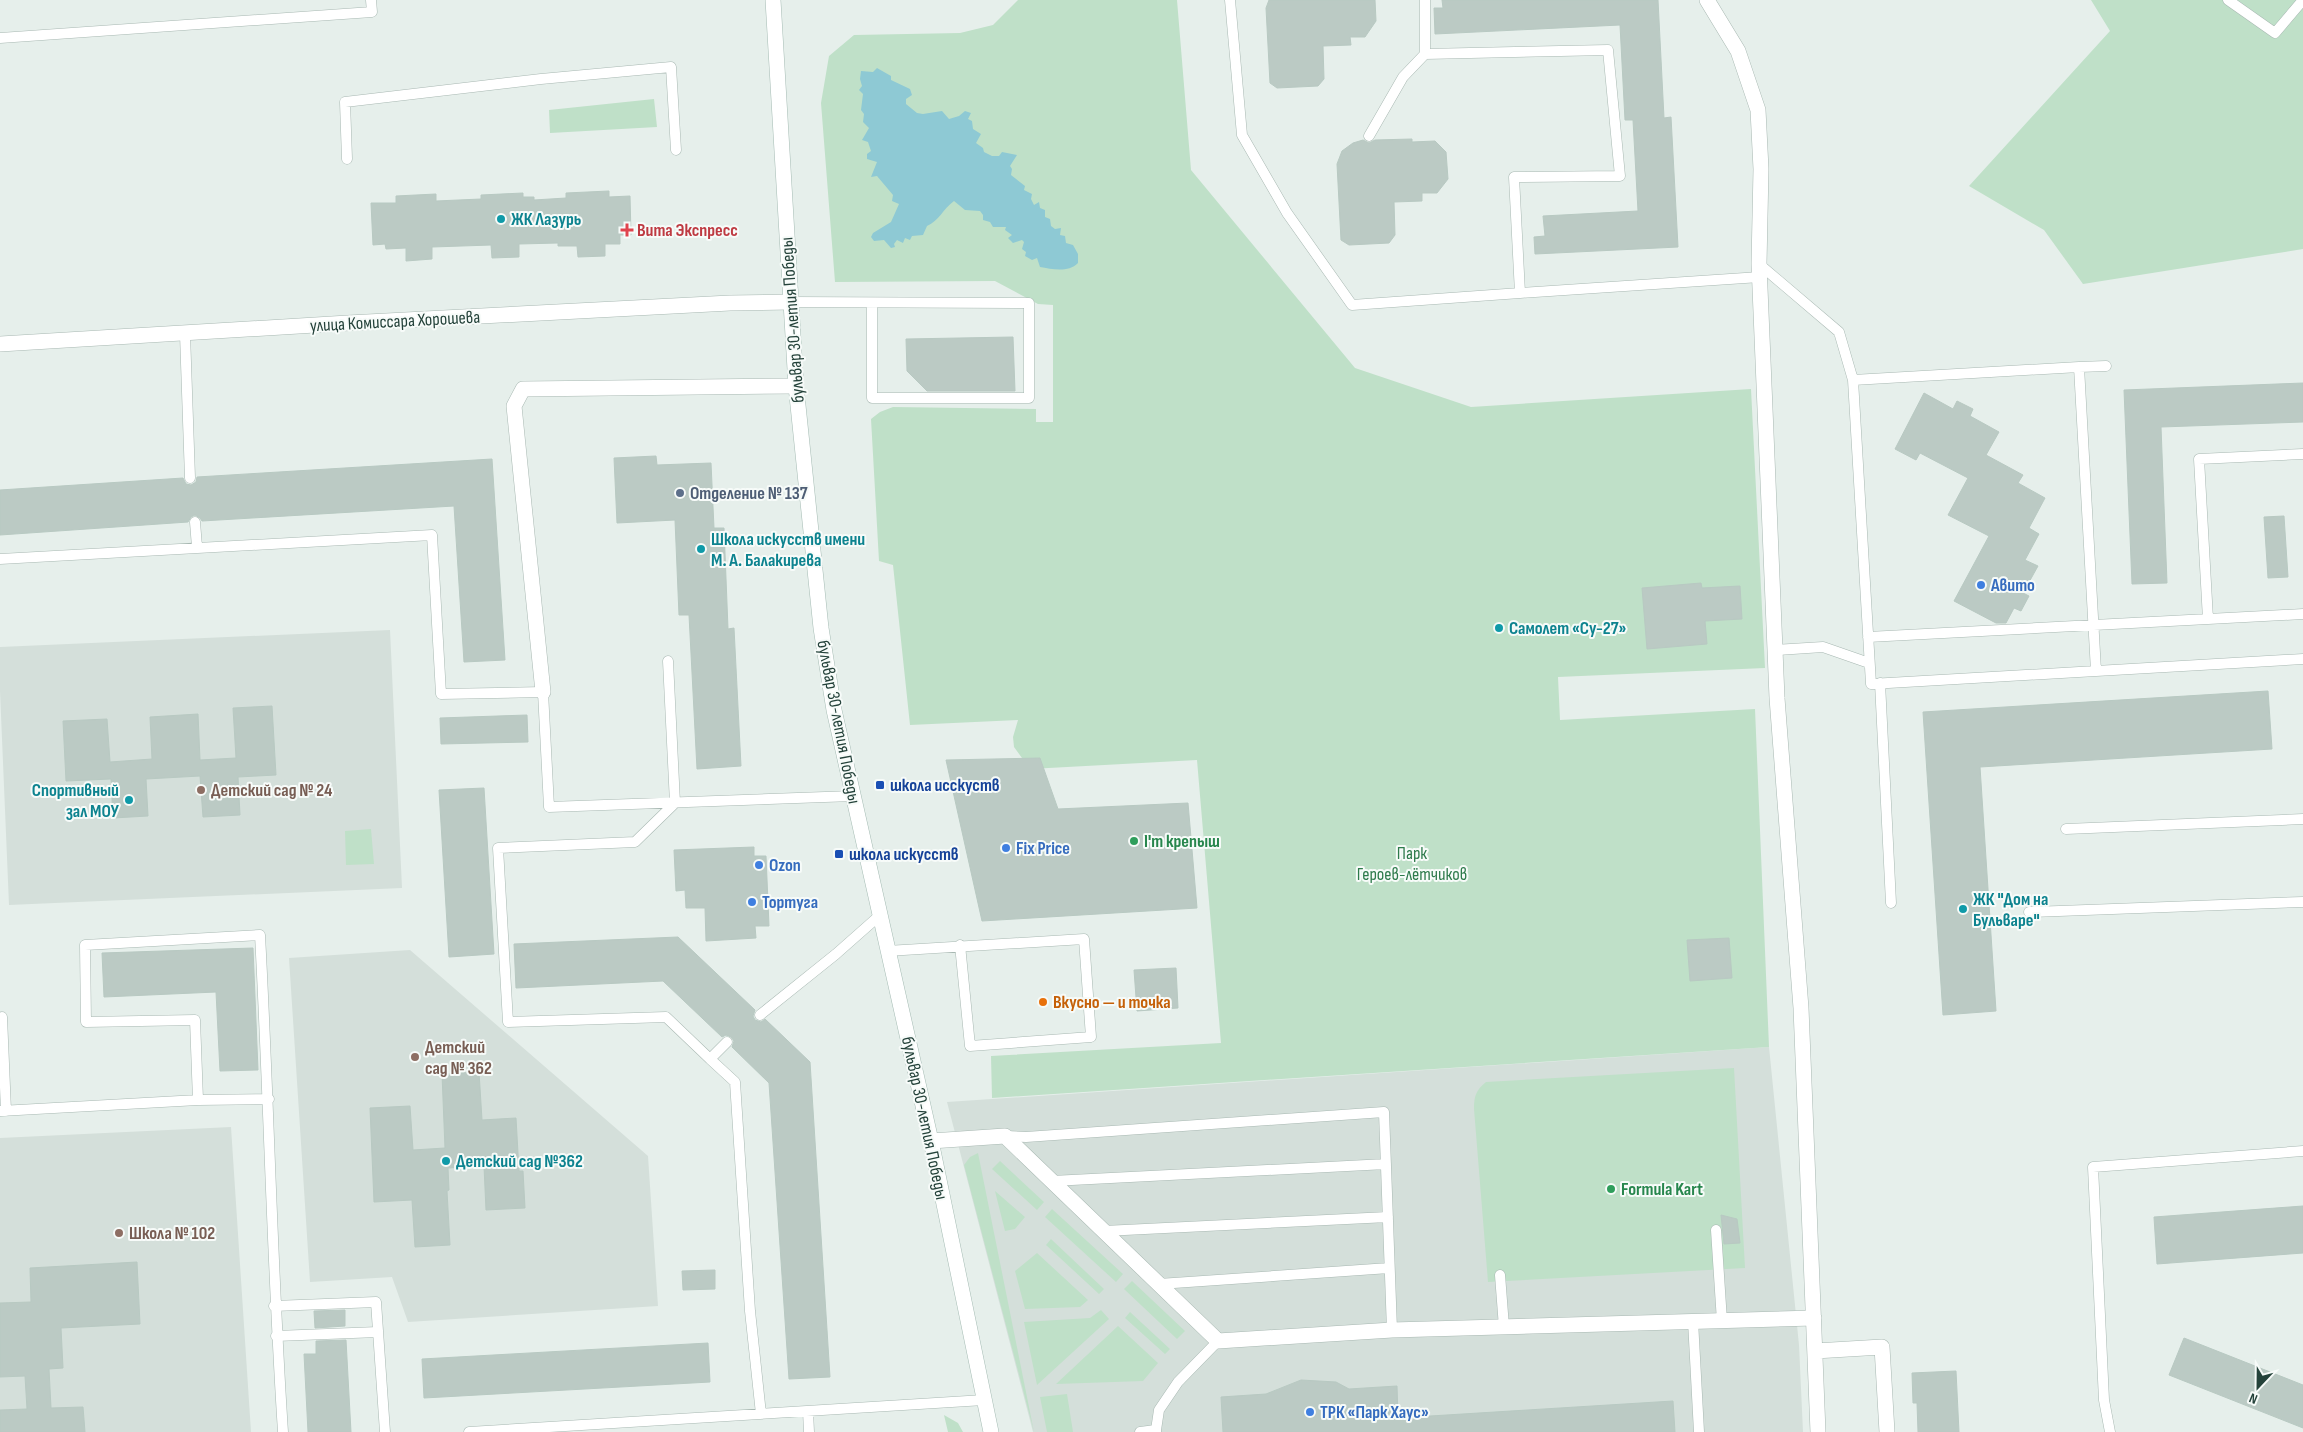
<svg xmlns="http://www.w3.org/2000/svg" width="2303" height="1432" font-family="'Sofia Sans Condensed',sans-serif">
<rect width="100%" height="100%" fill="#e6efeb"/>
<path fill="#d4dfda" d="M390 630 402 888 9 905 0 691V647Z
M410 950 648 1156 658 1306 408 1322 392 1277 310 1282 289 958Z
M1769 1047 1799 1345 1803 1432H1033L947 1102Z
M231 1127 251 1432H0V1138Z"/>
<path fill="#bfe0c8" d="M1018 0H1177L1191 170 1355 368 1471 407 1751 389 1765 668 1558 677 1560 720 1755 709 1769 1047 992 1098 991 1056 1221 1043 1197 760 1030 769 1014 747 1013 737 1018 720 910 725 893 565 879 561 871 419 880 412 893 407 1036 409V422H1053V305L1038 304 995 281 835 282 821 103 829 56 854 35 960 33 993 25Z
M2091 0H2303V249L2083 284 2044 230 1969 186 2110 31Z
M654 99 657 127 550 133 549 110Z
M371 829 374 864 346 865 345 831Z
M1734 1068 1745 1268 1488 1282 1474 1109C1474 1096 1476 1090 1486 1082Z
M978 1153 1034 1432 964 1165 970 1157Z
M1000 1161 1044 1202 1037 1210 992 1169Z
M995 1191 1025 1217 1015 1229 1005 1231Z
M1052 1209 1123 1274 1116 1282 1045 1217Z
M1051 1239 1104 1289 1099 1294 1046 1245Z
M1037 1253 1088 1300 1080 1307 1025 1309 1015 1271Z
M1132 1281 1185 1331 1177 1339 1124 1289Z
M1101 1310 1109 1319 1037 1385 1024 1322 1090 1318Z
M1130 1312 1170 1349 1165 1354 1125 1318Z
M1118 1326 1158 1363 1143 1381 1056 1384Z
M1067 1394 1073 1432H1047L1040 1397Z
M944 1415 958 1423 963 1432H948Z"/>
<path fill="#8ec9d4" d="M877 68 891 76V80L910 89 912 95 906 99V104L917 113 923 114 942 111 949 119 959 116 965 111 971 113 968 119 972 121 973 129 981 134 976 143 983 148 984 152 992 156H999L1002 152 1017 155 1010 166 1012 169 1011 175 1025 186 1024 190 1032 194 1031 199 1034 205 1039 202 1040 208 1045 210V217L1050 219 1051 226 1055 229 1061 228 1060 235 1065 236 1066 243 1073 245 1078 254V263C1068 273 1052 269 1040 267L1037 258 1032 260 1025 256 1026 252 1022 249 1024 242 1022 240 1013 243 1008 238 1012 235 1005 230 1006 227H993L990 222 983 220V215L980 211 965 210 954 201C943 209 939 221 927 226L923 235 912 236 910 240 905 238 903 243 897 240 894 244 895 247 891 248 884 240 874 241 871 237 873 233 891 222 899 204 892 201 893 195 877 176 871 177 877 162 867 159V154L871 151 868 142 862 140 869 128 863 122 864 114 861 110 863 94 859 90 862 86 860 79 861 71 873 72Z"/>
<path fill="#bbcac4" stroke="#b8c9c2" d="M1269 0H1375L1376 21 1365 37H1350L1351 45 1323 46 1324 79 1318 86 1277 88 1270 83 1266 8Z
M1442 0H1658L1664 118 1671 117 1678 247 1535 254 1534 237 1545 236 1543 216 1638 211 1633 120H1625L1620 25 1435 34 1434 8H1443Z
M1412 139V142L1435 141 1446 152 1448 179 1437 193H1422V201L1394 202 1395 235 1389 243 1349 245 1341 240 1337 164 1342 151 1353 143 1363 140 1369 143 1375 140Z
M609 191V197L630 196 631 235H620V244H605V256L578 257 577 246H558V243L519 244V257L492 258 491 245 432 247V259L406 261V248L386 249 385 244 373 245 371 203H396V196L436 194V201L481 199V195L523 193V197H534V200L566 198V193Z
M1013 337 1015 391H927L907 371 906 339Z
M2303 383V422L2161 427 2167 583 2132 584 2124 390Z
M1924 393 1953 409 1957 401 1973 409 1970 416 1999 432 1986 455 2023 475 2018 483 2045 498 2029 528 2039 534 2025 560 2038 566 2023 593 2029 596 2021 611 2014 608 2006 623H1996L1954 601 1989 536 1948 515 1968 478 1920 453 1916 460 1895 449Z
M656 456 657 465 711 463 714 528H724L728 629 734 628 741 766 697 769 689 615H679L675 520 617 523 614 458Z
M492 459 505 660 464 662 454 506 202 521 200 518 195 515 191 517 188 522 0 535V490L183 478 186 484 191 485 196 482 197 477Z
M2284 516 2288 577 2268 578 2264 517Z
M1701 583 1702 588 1740 586 1742 619 1705 621 1707 644 1647 649 1642 588Z
M2268 691 2272 749 1980 767 1996 1011 1943 1015 1923 712Z
M272 706 276 775 238 777 240 815 203 817 200 776 146 779 148 816 113 818 111 779 66 781 63 721 107 719 110 762 152 759 150 717 198 714 200 760 236 758 233 708Z
M527 715 528 742 441 744 440 718Z
M1040 758 1058 809 1188 803 1197 908 982 921 946 760Z
M484 788 494 954 449 957 439 790Z
M754 847V856H766L769 926H755L756 938 706 941 705 908H686L685 890 676 891 674 850Z
M678 937 755 1010 753 1016 755 1020 761 1022 765 1019 810 1062 830 1377 789 1379 769 1083 732 1047 734 1041 731 1037 726 1035 722 1037 663 981 516 988 514 944Z
M1729 938 1732 978 1690 981 1687 940Z
M253 948 258 1070 220 1071 216 992 104 997 102 953Z
M1176 968 1178 1008 1137 1011 1134 970Z
M479 1072 482 1120 516 1118 519 1171H523L525 1208 486 1210 484 1166 448 1168 449 1190 447 1191 450 1245 415 1247 412 1200 374 1202 370 1108 410 1106 413 1150 445 1148 442 1074Z
M2303 1206V1253L2157 1264 2154 1217Z
M1721 1215 1737 1219 1740 1243 1724 1244Z
M137 1262 140 1324 61 1328 63 1368 49 1369 51 1408 83 1407 85 1432H0V1410L27 1409 25 1376 0 1377V1303L31 1302 30 1268Z
M715 1270V1289L683 1290 682 1271Z
M345 1310V1326L315 1328 314 1311Z
M2184 1338 2303 1385V1428L2169 1375Z
M346 1340 351 1432H308L304 1354H316V1341Z
M708 1343 710 1382 424 1398 422 1359Z
M1956 1371 1959 1432H1918L1917 1403H1913L1912 1373Z
M1301 1380 1336 1382 1349 1389 1397 1386 1398 1418 1673 1401 1675 1432H1223L1221 1397 1266 1394Z"/>
<g fill="none" stroke-linecap="round" stroke-linejoin="round">
<defs>
<path id="service" d="M1230 0 1242 135 1287 213 1352 305 1520 293 1514 177 1620 176 1608 50 1425 54 1403 77 1369 136
M1425 0V54
M2228 0 2275 33 2303 0
M0 38 372 12 371 0
M347 159 345 102 541 79 671 67 676 150
M1759 264 1839 332 1853 380 1871 684 2096 671
M1520 293 1760 277
M790 302 1029 303V398H872V303
M185 334 190 478
M2079 367 2106 366
M1853 380 2079 367 2096 671 2303 659
M195 522 197 547
M0 559 432 535 441 694 543 692 549 807 853 796
M2208 619 2303 614
M1868 637 2208 619 2199 459 2303 454
M1776 650 1823 647 1869 663
M668 661 675 803 635 842 498 848 508 1022 666 1017 710 1059
M1880 683 1891 903
M2066 829 2303 819
M2029 912 2303 902
M887 951 1084 939 1091 1037 970 1046 960 945
M760 1015 836 954 879 916
M2 1017 6 1111
M727 1042 710 1059 735 1082 750 1311 761 1414
M198 1100 195 1020 86 1022 85 945 260 935C269 1101 272 1267 283 1432
M0 1111 198 1100 269 1099
M1005 1136 1026 1137 1384 1112 1392 1330
M1052 1181 1386 1164
M1716 1230 1722 1321
M1104 1231 1388 1217
M1500 1275 1504 1327
M1159 1284 1389 1268
M274 1306 376 1302 385 1432
M1693 1321 1699 1432
M276 1336 378 1332
M808 1411 809 1432
M1156 1430 1159 1410 1178 1382 1218 1341
M469 1432 984 1400
M1140 1432 1156 1430V1432
M2110 1432 2104 1400 2093 1167 2303 1151"/>
<path id="minor" d="M1707 0 1738 51 1758 110 1761 169 1759 264 1777 698 1801 1008 1818 1432
M0 344 348 323 730 303 790 302
M543 692 514 406 523 389 796 386
M931 1141 1005 1136 1218 1341 1392 1330 1814 1318
M1815 1351 1882 1347 1887 1432"/>
<path id="secondary" d="M773 0 796 386 821 628 834 710 931 1141 991 1432"/>
</defs>
<use href="#service" stroke="#a8b8b2" stroke-width="11"/>
<use href="#minor" stroke="#a8b8b2" stroke-width="16"/>
<use href="#secondary" stroke="#a4bbb3" stroke-width="16"/>
<use href="#service" stroke="#fff" stroke-width="10"/>
<use href="#minor" stroke="#fff" stroke-width="15"/>
<use href="#secondary" stroke="#fff" stroke-width="15"/>
</g>
<g fill="#0f9aa8" stroke="#f7fbf9" stroke-width="2">
<circle cx="501" cy="219" r="5"/>
<circle cx="701" cy="549" r="5"/>
<circle cx="1499" cy="628" r="5"/>
<circle cx="129" cy="800" r="5"/>
<circle cx="1963" cy="909" r="5"/>
<circle cx="446" cy="1161" r="5"/>
</g>
<path fill="#e0444e" stroke="#f7fbf9" stroke-width="2" d="M624.5 222.5h5v5h5v5h-5v5h-5v-5h-5v-5h5z"/>
<circle fill="#5c6f8a" stroke="#f7fbf9" stroke-width="2" cx="680" cy="493" r="5"/>
<g fill="#3f7fe0" stroke="#f7fbf9" stroke-width="2">
<circle cx="1981" cy="585" r="5"/>
<circle cx="1006" cy="848" r="5"/>
<circle cx="759" cy="865" r="5"/>
<circle cx="752" cy="902" r="5"/>
<circle cx="1310" cy="1412" r="5"/>
</g>
<g fill="#1a4fb4" stroke="#f7fbf9" stroke-width="2">
<rect x="875" y="780" width="10" height="10" rx="2.5"/>
<rect x="834" y="849" width="10" height="10" rx="2.5"/>
</g>
<g fill="#8d6e63" stroke="#f7fbf9" stroke-width="2">
<circle cx="201" cy="790" r="5"/>
<circle cx="415" cy="1057" r="5"/>
<circle cx="119" cy="1233" r="5"/>
</g>
<g fill="#2e9e5b" stroke="#f7fbf9" stroke-width="2">
<circle cx="1134" cy="841" r="5"/>
<circle cx="1611" cy="1189" r="5"/>
</g>
<circle fill="#e8710a" stroke="#f7fbf9" stroke-width="2" cx="1043" cy="1002" r="5"/>
<g text-anchor="middle" stroke-width="4" stroke-linejoin="round" paint-order="stroke">
<g font-size="18" font-weight="bold" fill="#0d838f" stroke="#f7fbf9" text-anchor="start">
<text x="511" y="225">ЖК Лазурь</text>
<text x="711" y="545">Школа искусств имени<tspan x="711" dy="21">М. А. Балакирева</tspan></text>
<text x="1509" y="634">Самолет «Су-27»</text>
<text x="119" y="796" text-anchor="end">Спортивный<tspan x="119" dy="21">зал МОУ</tspan></text>
<text x="1973" y="905">ЖК "Дом на<tspan x="1973" dy="21">Бульваре"</tspan></text>
<text x="456" y="1167">Детский сад №362</text>
</g>
<g font-size="18" font-weight="bold" fill="#be3a42" stroke="#f7fbf9" text-anchor="start">
<text x="637" y="236">Вита Экспресс</text>
</g>
<g font-size="18" fill="#24423a" stroke="#f7fbf9">
<text transform="translate(792 320) rotate(-94)" y="6">бульвар 30-летия Победы</text>
<text transform="translate(395 321) rotate(-3)" y="6">улица Комиссара Хорошева</text>
<text transform="translate(839 722) rotate(79)" y="6">бульвар 30-летия Победы</text>
<text transform="translate(925 1118) rotate(78)" y="6">бульвар 30-летия Победы</text>
</g>
<g font-size="18" font-weight="bold" fill="#4e5e75" stroke="#f7fbf9" text-anchor="start">
<text x="690" y="499">Отделение № 137</text>
</g>
<g font-size="18" font-weight="bold" fill="#366cbe" stroke="#f7fbf9" text-anchor="start">
<text x="1991" y="591">Авито</text>
<text x="1016" y="854">Fix Price</text>
<text x="769" y="871">Ozon</text>
<text x="762" y="908">Тортуга</text>
<text x="1320" y="1418">ТРК «Парк Хаус»</text>
</g>
<g font-size="18" font-weight="bold" fill="#164399" stroke="#f7fbf9" text-anchor="start">
<text x="890" y="791">школа исскуств</text>
<text x="849" y="860">школа искусств</text>
</g>
<g font-size="18" font-weight="bold" fill="#785e54" stroke="#f7fbf9" text-anchor="start">
<text x="211" y="796">Детский сад № 24</text>
<text x="425" y="1053">Детский<tspan x="425" dy="21">сад № 362</tspan></text>
<text x="129" y="1239">Школа № 102</text>
</g>
<g font-size="18" font-weight="bold" fill="#27864d" stroke="#f7fbf9" text-anchor="start">
<text x="1144" y="847">I'm крепыш</text>
<text x="1621" y="1195">Formula Kart</text>
</g>
<g font-size="18" fill="#2d7a4b" stroke="#f7fbf9">
<text x="1412" y="859">Парк<tspan x="1412" dy="21">Героев-лётчиков</tspan></text>
</g>
<g font-size="18" font-weight="bold" fill="#c56008" stroke="#f7fbf9" text-anchor="start">
<text x="1053" y="1008">Вкусно — и точка</text>
</g>
</g>
<g transform="translate(2258 1387) rotate(202)" stroke="#f7fbf9" stroke-width="4" paint-order="stroke">
<path d="M0-4L9 19L0 12L-9 19Z" fill="#24423a"/>
<text y="-8" font-size="14" font-weight="bold" text-anchor="middle" fill="#24423a">N</text>
</g>
</svg>
